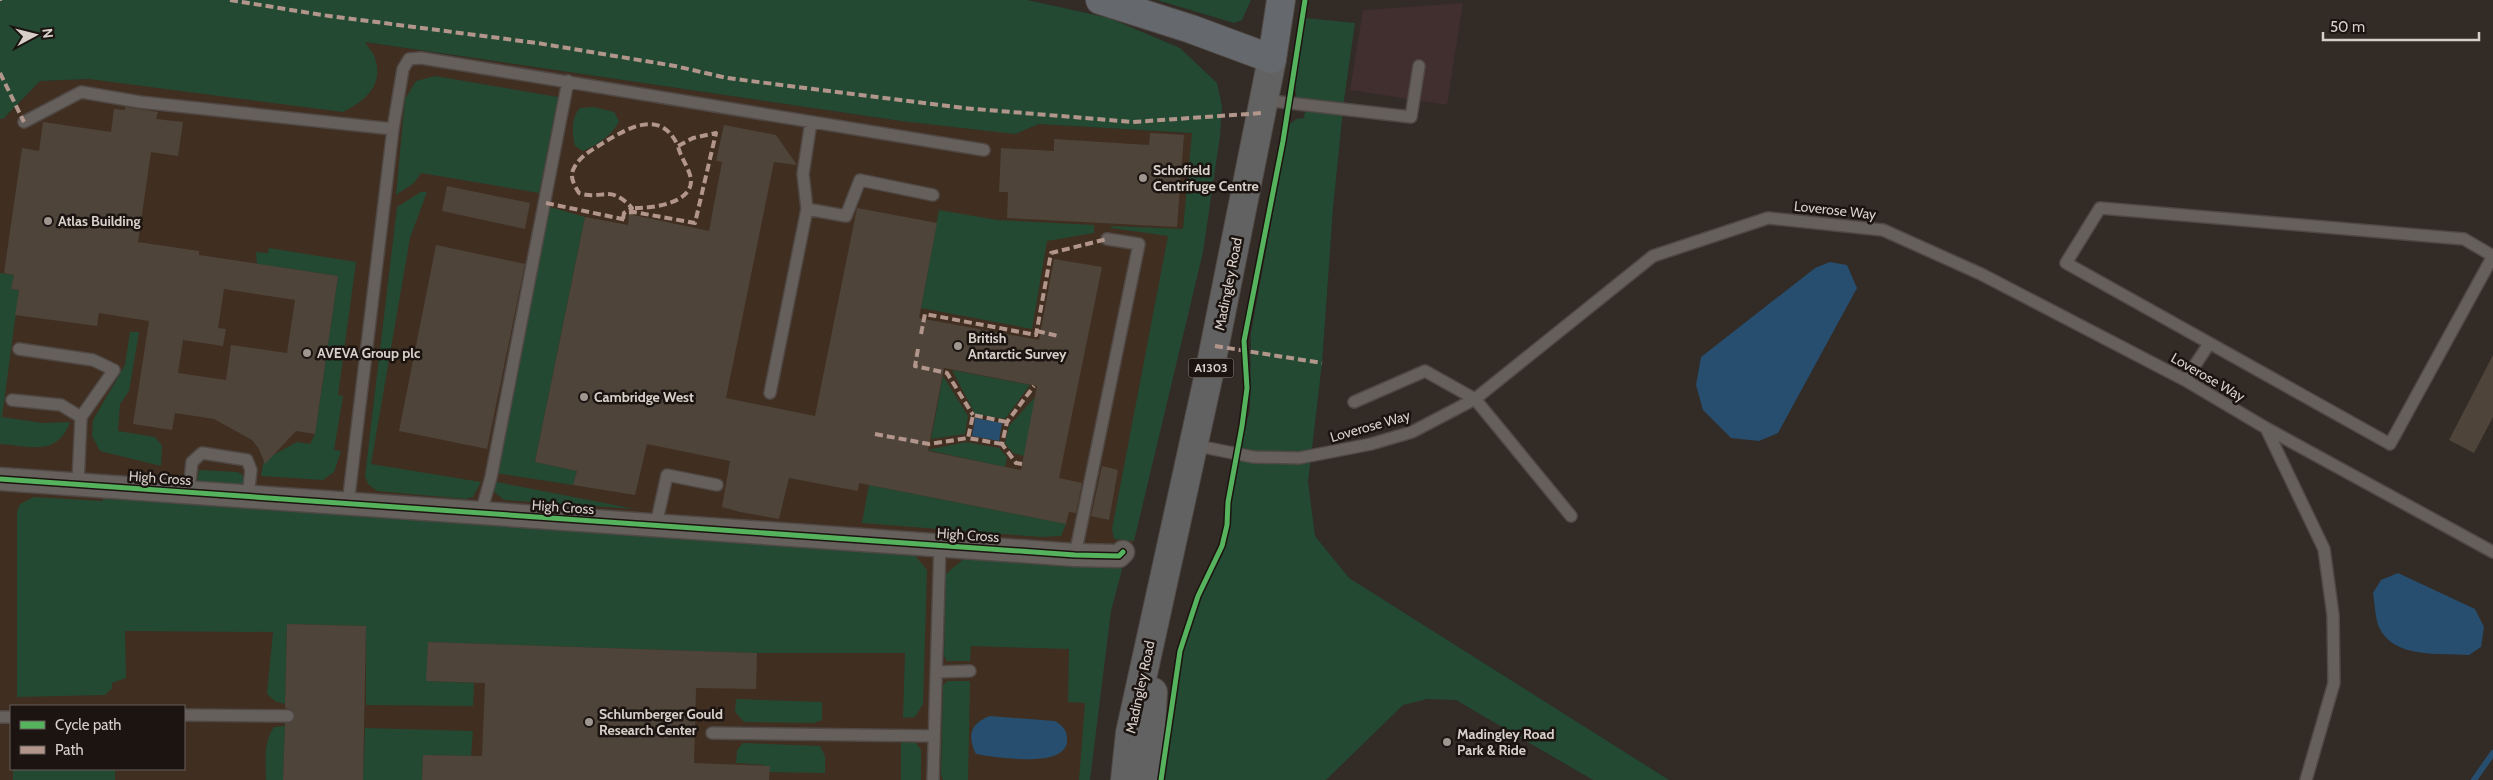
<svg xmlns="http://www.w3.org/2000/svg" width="2493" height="780" font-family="Cabin,sans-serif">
<rect width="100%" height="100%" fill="#322b26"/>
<path fill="#402e21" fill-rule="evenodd" d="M364 42 901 121 960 125 1015 134 1039 124 1220 135 1203 252 1134 541 1123 566 1111 611 1090 780H0V119H3L40 81 89 79ZM11 706H184V769H11Z"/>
<path fill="#412e2e" d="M1463 3 1447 105 1350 90 1363 10Z"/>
<path fill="#234932" d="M0 0H1027L1109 18 1180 48 1217 83 1222 106 1220 136 1203 252 1134 541 1114 539 1112 529 1168 236 1111 228V226L1183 229 1192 133 1039 124 1015 134 901 121 365 42C368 47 373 52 375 58 384 85 365 101 343 112L89 79 40 81 3 119H0Z
M1157 0H1251L1242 20 1234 23Z
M1306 18 1355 23 1344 100 1333 208 1322 363 1308 482 1315 536 1349 578 1669 780H1593L1456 700 1427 699 1403 705 1326 780H1161L1180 651 1198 596 1222 546 1227 525 1232 478 1250 410 1251 333 1289 125 1296 119 1304 118 1306 104 1296 97 1295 84Z
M435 76 558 97 539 193 421 173 414 183 396 195 405 99 416 81Z
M594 107 614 112 619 121C613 135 597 145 583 151L575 146C572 133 571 118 580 108Z
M421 192H427L410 238 371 464 481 482 473 497 466 499 377 491 368 484 365 476 397 207Z
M550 207 585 217 535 462 577 471 573 485 495 473Z
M939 210 997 220 1094 225V233L1047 241 1032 329 921 308Z
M269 248 356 262 338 395 343 396 334 450 341 451 334 472 323 480 261 476 264 460 297 442 310 444 315 434 338 276 257 264 256 252 268 253Z
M0 273 14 275 11 289 19 290 2 417 43 423 70 422C57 457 30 446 0 444Z
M130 332H139L129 391 120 404 118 431 155 437 162 446 161 466 100 451 92 436 93 420 125 365Z
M952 370 1030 385 1005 419 975 414Z
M943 376 968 416 965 434 931 439Z
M1036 396 1024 456 1013 453 1005 443 1009 426Z
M966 442 999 448 1007 457 1005 467 927 450Z
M199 470 237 472 242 474 245 483 238 487 197 483Z
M492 481 635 509 504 500 492 490Z
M869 485 1066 524 1061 536 1041 537 862 523Z
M103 493 913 553 927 570 923 704 915 717 903 718 905 653H757L428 642 427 681 474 683 473 706 366 705V626L287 624 285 704 275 701 267 694 273 632 125 631 126 678 112 683V688L105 695 17 697V512L20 504 34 497 103 501Z
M967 556 1123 566 1111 611 1090 780H1079L1085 703 1068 702 1069 649 971 646 970 661H947L944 656 946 574Z
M947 681H970L968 780H943L941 774 943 686Z
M736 699 822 702V720L814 723 744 722 735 712Z
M285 726 283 780H266C266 762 263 742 274 727Z
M365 728 473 731 471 756 423 755 422 780H363Z
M901 742 916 743 921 750V780H901Z
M743 743 820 746 825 756V773L765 772 764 765 736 763 737 750Z
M13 769H115V780H13Z"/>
<path fill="#274e6e" d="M1830 262 1847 265 1857 288 1778 433 1759 441 1731 438 1703 410 1696 385 1701 357 1815 268Z
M975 418 1002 423 999 441 972 436Z
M2398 573 2475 609 2484 627 2481 647 2469 655C2440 653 2393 659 2379 627 2375 618 2375 604 2373 593L2381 580Z
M990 716 1055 721C1063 726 1067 730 1067 739 1069 770 994 757 976 754 967 736 970 723 990 716Z"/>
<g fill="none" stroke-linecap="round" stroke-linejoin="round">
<path stroke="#274e6e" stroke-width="6" d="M2474 780 2493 753"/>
</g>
<path fill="#4e443a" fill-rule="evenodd" d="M125 107 158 112 156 119 183 122 178 156 151 152 138 242 199 251V255L338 276 315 434 296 431 265 464 259 449 252 440 214 419 175 413 172 430 133 424 149 321 99 313 97 326 15 315 19 290 11 289 14 275 4 273 22 148 39 151 43 122 111 132 114 109 125 110ZM224 289 295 300 287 353 231 345 226 380 178 373 183 340 223 346 226 329 218 328Z
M724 125 776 135 797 165 774 162 726 398 815 416 857 208 937 223 919 318 1039 340 1054 259 1102 267 1059 478 1082 483 1076 513 1069 512 1066 524 859 483 858 491 789 478 779 519 740 512 722 507 730 461 647 444 635 495 573 485 577 471 535 462 585 217 628 225 629 214 709 231 722 162 716 161ZM944 368 1037 386 1021 470 928 451Z
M1150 133 1184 135 1177 227 1007 218 1008 192H999L1001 148 1054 151V139L1149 145Z
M447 186 530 203 525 229 442 211Z
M436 245 525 264 487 449 399 431Z
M2493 355V417L2474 453 2449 440Z
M1102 466 1118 470 1109 520 1091 516Z
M287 624 366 626 363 780H283L285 726V723L292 722 295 717 292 710 285 708Z
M428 642 757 653 756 689 696 688 694 763 770 766 769 780H422L423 755 482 756 485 683 426 681Z"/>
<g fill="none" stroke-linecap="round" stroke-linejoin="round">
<defs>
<path id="lane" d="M1264 100 1411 117 1419 66
M24 122 81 92 140 102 393 129 403 69 409 59 421 58 984 150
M2100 208 2464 239 2493 256 2390 444 2066 263Z
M807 209 846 216 860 180 933 195
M19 349 93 360 114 370 81 417 78 483
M2185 380 2209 344
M770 393 807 209 803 174 811 122
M12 400 61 405 81 417
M1354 402 1425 371 1475 399 1571 516
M2266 428 2324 549 2333 615 2334 683 2306 780
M1193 445 1253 457 1299 458 1371 444 1412 432 1475 399 1653 256 1768 218 1883 230 1981 274 2185 380 2266 428 2493 552
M189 491 192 462 202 453 247 460 251 470 248 496
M348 504 393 129
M481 513 491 477 568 81
M656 525 667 475 717 485
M1075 555 1139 244 1107 239
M937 672 970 671
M184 715 288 716
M0 717H11
M712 733 934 736
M933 780 940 544"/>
<path id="street" d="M0 479 1075 555 1119 556 1123 552"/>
<path id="primary" d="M1125 780 1130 733 1209 374 1272 59
M1148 780 1153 692"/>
<path id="highway" d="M1100 0 1191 29 1272 59 1281 0"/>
</defs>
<use href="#lane" stroke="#4f4844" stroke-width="14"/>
<use href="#street" stroke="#4f4844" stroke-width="25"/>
<use href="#primary" stroke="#4f4844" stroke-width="30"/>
<use href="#highway" stroke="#4f4844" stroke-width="30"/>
<use href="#lane" stroke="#66605c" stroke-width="11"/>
<use href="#street" stroke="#66605c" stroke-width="22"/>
<use href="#primary" stroke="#626263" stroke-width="28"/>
<use href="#highway" stroke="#65696e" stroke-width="28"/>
<path stroke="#b2968c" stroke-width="4" stroke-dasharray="8 4" stroke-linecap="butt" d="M230 0 322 15 537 43 675 66 727 78 963 108 1133 122 1262 113
M0 1V0
M0 73 24 122
M546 203 627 220
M635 208C651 208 692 204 691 180 690 169 680 157 678 146
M623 219 624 213 632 208C609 183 603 201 579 193 574 185 569 176 574 168 580 156 592 150 603 143 628 128 661 108 678 146L693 138 716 133 695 223 634 212 624 213
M1037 331 1058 336
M921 334 925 314 1036 335 1051 253 1107 239
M1215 346 1322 363
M918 349 915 366 947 373 973 415
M875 434 929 444 968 438
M1002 444 968 438 973 415 1007 422
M1022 464 1016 463 1002 444 1007 422 1034 386"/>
<defs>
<path id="cycleway" d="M0 479 1075 555 1119 556 1123 552
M1161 780 1180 651 1198 596 1222 546 1227 525 1228 502 1242 426 1247 388 1244 341 1283 141 1305 0"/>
</defs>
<use href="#cycleway" stroke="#1b1410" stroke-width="8"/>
<use href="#cycleway" stroke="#56b35d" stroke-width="5"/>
</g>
<g fill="#9f9690" stroke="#1b1410" stroke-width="2">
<circle cx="1143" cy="178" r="5"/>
<circle cx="48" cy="221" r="5"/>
<circle cx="958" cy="346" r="5"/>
<circle cx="307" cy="353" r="5"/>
<circle cx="584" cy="397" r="5"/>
<circle cx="589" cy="722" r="5"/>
<circle cx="1447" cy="742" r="5"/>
</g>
<g text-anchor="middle" stroke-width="5" stroke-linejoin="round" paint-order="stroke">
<rect fill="#1b1410" stroke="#a09792" stroke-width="1" x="1188.5" y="358.5" width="45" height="19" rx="4"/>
<g font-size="12" font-weight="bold" fill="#d9cfc9">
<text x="1211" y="372">A1303</text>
</g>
<g font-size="14" font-weight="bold" fill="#d9cfc9" stroke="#1b1410" text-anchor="start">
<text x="1153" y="175">Schofield<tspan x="1153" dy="16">Centrifuge Centre</tspan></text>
<text x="58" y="226">Atlas Building</text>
<text x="968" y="343">British<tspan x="968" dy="16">Antarctic Survey</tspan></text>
<text x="317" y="358">AVEVA Group plc</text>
<text x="594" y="402">Cambridge West</text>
<text x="599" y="719">Schlumberger Gould<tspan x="599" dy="16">Research Center</tspan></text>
<text x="1457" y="739">Madingley Road<tspan x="1457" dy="16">Park &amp; Ride</tspan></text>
</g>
<g font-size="14" fill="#d9cfc9" stroke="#1b1410">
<text transform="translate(1835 210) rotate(6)" y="5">Loverose Way</text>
<text transform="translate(1228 284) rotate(-79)" y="5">Madingley Road</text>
<text transform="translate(2208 377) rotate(30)" y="5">Loverose Way</text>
<text transform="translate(1370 426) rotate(-16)" y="5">Loverose Way</text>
<text transform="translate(160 478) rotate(4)" y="5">High Cross</text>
<text transform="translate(563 507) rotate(4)" y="5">High Cross</text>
<text transform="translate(968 535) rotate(4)" y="5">High Cross</text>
<text transform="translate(1140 687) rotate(-78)" y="5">Madingley Road</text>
</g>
</g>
<rect x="10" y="705" width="175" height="65" fill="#1b1410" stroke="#675f5a"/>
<rect x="20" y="721" width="25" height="8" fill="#56b35d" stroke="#675f5a"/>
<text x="55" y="730" font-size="15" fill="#d9cfc9">Cycle path</text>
<rect x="20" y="746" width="25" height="8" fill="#b2968c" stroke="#675f5a"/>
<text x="55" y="755" font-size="15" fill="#d9cfc9">Path</text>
<g transform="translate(35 35) rotate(83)" stroke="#1b1410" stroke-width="4" paint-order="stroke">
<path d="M0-4L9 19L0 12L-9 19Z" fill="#d9cfc9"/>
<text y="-8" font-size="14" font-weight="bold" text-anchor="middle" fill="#d9cfc9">N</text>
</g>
<path d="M2323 32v8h156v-8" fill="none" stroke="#d9cfc9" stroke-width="2.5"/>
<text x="2330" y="32" font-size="15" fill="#d9cfc9" stroke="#1b1410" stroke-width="4" paint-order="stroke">50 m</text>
</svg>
